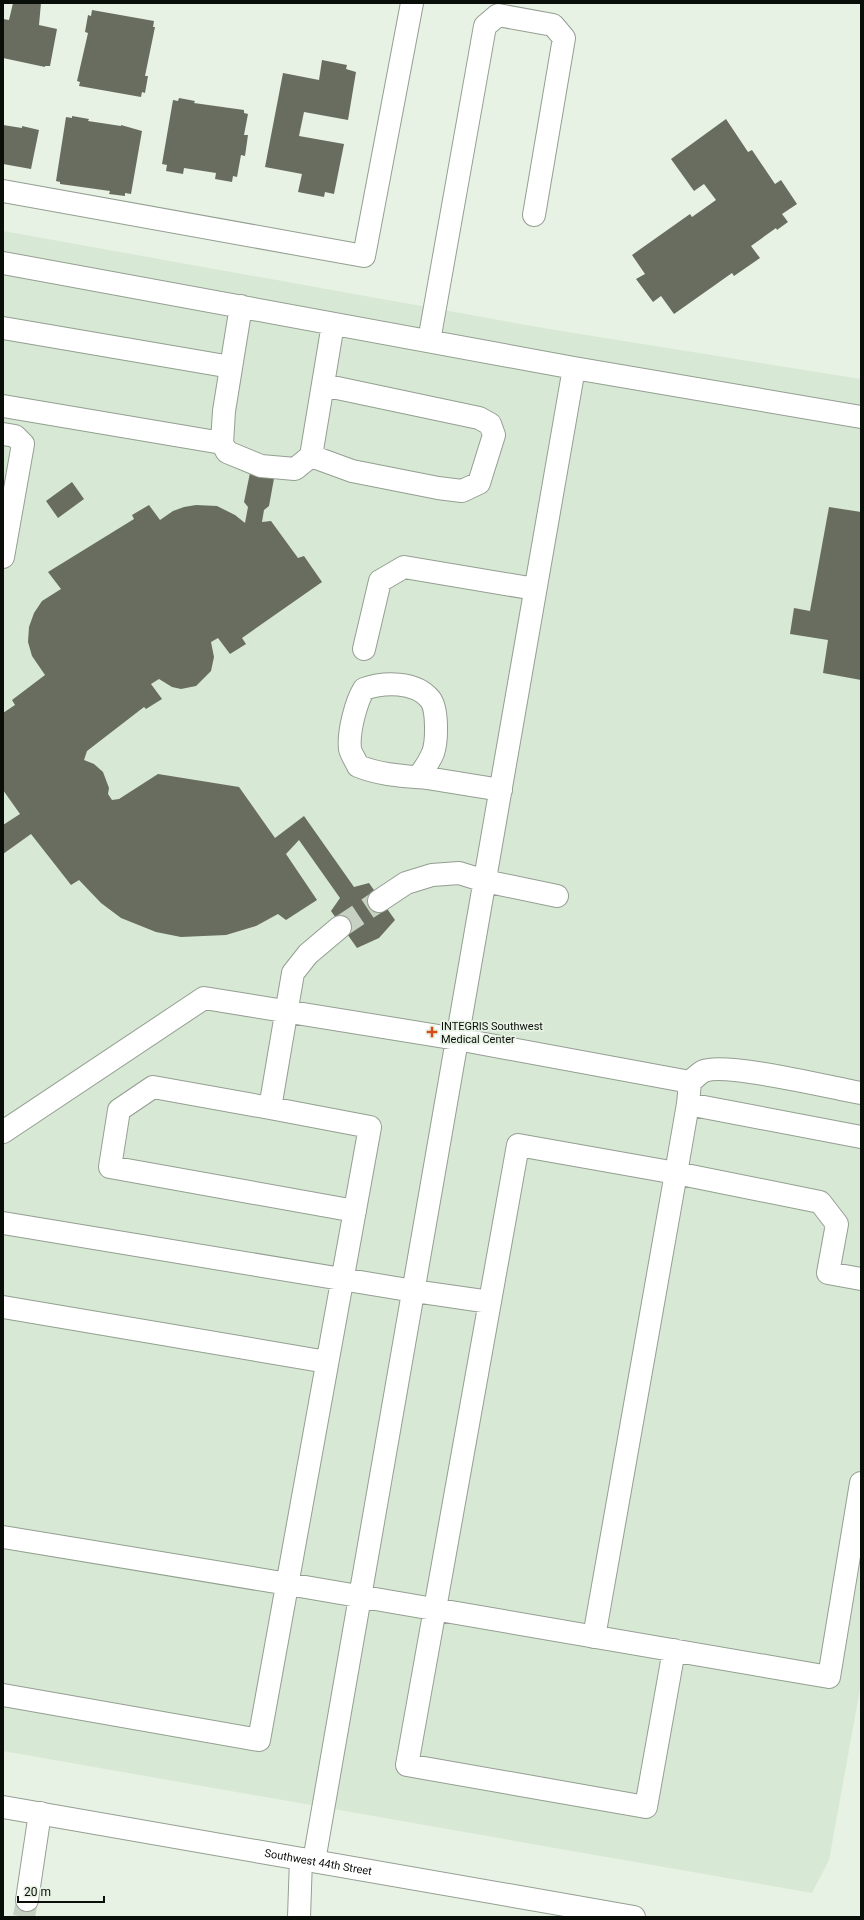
<svg xmlns="http://www.w3.org/2000/svg" width="864" height="1920" font-family="Roboto,sans-serif">
<rect width="100%" height="100%" fill="#e7f2e4"/>
<path fill="#d7e8d4" d="M3 231 549 329 861 379V1684L829 1860 812 1893 3 1751Z"/>
<path fill="#696d5f" d="M13 3H41L39 25 57 29 50 66H45V67L3 58V19L9 20Z
M92 10 154 21 153 27H155L145 76H148L145 93 142 92 141 97 79 86 80 82 77 81 88 33 85 32 88 15 91 16Z
M322 60 347 65 346 69 356 72 348 120 304 112 299 136 344 144 334 194 325 192 324 197 298 192 302 174 265 167 283 73 319 80Z
M179 98 195 101 194 103 244 110V113L248 114 244 135H248L245 156 241 155 237 177 233 176 232 182 215 179 216 173 184 168 183 174 166 171 167 165 162 164 173 100 178 101Z
M72 116 89 119 88 121 121 126V125L142 131 131 194 125 193V196L109 194 110 191 60 184V182L56 181 66 117 72 118Z
M726 119 748 152 752 150 775 184 781 180 797 204 782 214 788 222 777 230 776 228 751 246 760 258 734 276 732 273 674 314 661 296 653 302 636 279 645 274 632 255 690 214 692 217 716 200 704 184 694 191 671 159Z
M3 125 22 128V126L39 130 31 169 3 164Z
M251 468 275 473 269 506 264 510 262 522 271 521 298 558 304 556 322 582 242 638 246 644 230 654 218 638 211 642 214 657 211 671 196 686 181 689 172 687 159 679 151 684 162 699 146 709 144 707 87 751 84 760 94 764 103 772 109 788 108 794 112 800 119 799 158 774 239 787 275 838 304 816 354 887 369 883 395 920 379 938 357 948 331 911 340 898 299 840 286 854 317 900 286 920 278 914 256 926 226 935 181 937 156 932 121 918 101 903 79 880 71 885 31 834 3 854V825L20 814 3 790V713L15 705 12 700 45 675 32 656 28 642 29 627 34 613 42 601 61 589 48 572 134 519 132 515 149 505 160 520 173 511 184 507 196 505 217 506 235 515 245 523 248 507 244 502Z
M72 482 84 499 58 518 46 501Z
M829 507 861 512V680L823 673 828 640 790 634 794 608 810 611Z"/>
<g fill="none" stroke-linecap="round" stroke-linejoin="round">
<path stroke="#c6d0c3" stroke-width="22" stroke-dasharray="22 11" stroke-linecap="butt" d="M340 927 379 901
M24 1917 27 1900"/>
<defs>
<path id="minor" d="M3 191 364 256 412 3
M3 263 574 368
M241 306 224 411 222 443 227 452 261 466 295 469 311 456 333 324
M3 328 231 367
M429 341 485 26 498 15 553 25 564 38 534 215
M3 406 222 443
M3 434 15 436 23 444 3 557
M311 456 352 471 438 488 462 491 479 483 494 435 490 424 479 418 323 385
M364 649 380 581 404 567 535 589
M418 777C424 770 429 762 433 753 437 742 438 709 430 699 415 681 384 682 364 689 356 702 348 732 350 749 351 754 356 761 358 766 380 775 403 776 427 778L501 790
M379 901 406 883 432 875 459 873 485 881 557 896
M688 1104 861 1137
M270 1108 153 1087 119 1110 110 1167 355 1211
M3 1132 204 998 457 1039 690 1082
M3 1223 414 1291 490 1302
M3 1307 327 1362
M3 1537 288 1584 829 1677 861 1483
M594 1637 676 1173 688 1104 690 1082C694 1079 699 1073 704 1071 727 1062 832 1088 861 1093
M674 1650 646 1807 407 1765 518 1145 676 1173 820 1202 837 1224 828 1273 861 1279
M3 1695 259 1740 370 1127 270 1108 293 973 308 954 340 927
M314 1861 574 368 861 417
M27 1900 40 1813
M299 1917 301 1859"/>
<g id="major">
<path id="s1" d="M3 1807 634 1917"/>
</g>
</defs>
<use href="#minor" stroke="#949f92" stroke-width="24"/>
<use href="#major" stroke="#949f92" stroke-width="24"/>
<use href="#minor" stroke="#fff" stroke-width="22"/>
<use href="#major" stroke="#fff" stroke-width="22"/>
</g>
<path fill="#d44d17" stroke="#e7f2e4" stroke-width="1.5" d="M430 1026h4v4h4v4h-4v4h-4v-4h-4v-4h4z"/>
<g text-anchor="middle" stroke-width="3.5" stroke-linejoin="round" paint-order="stroke">
<g font-size="11" fill="#0a0e09" stroke="#e7f2e4" text-anchor="start">
<text x="441" y="1030">INTEGRIS Southwest<tspan x="441" dy="13">Medical Center</tspan></text>
</g>
<g font-size="11" fill="#0a0e09" stroke="#e7f2e4">
<text dy="4" stroke="none"><textPath href="#s1" startOffset="320">Southwest 44th Street</textPath></text>
</g>
</g>
<rect width="864" height="1920" fill="none" stroke="#0a0e09" stroke-width="8"/>
<path d="M18 1896v6h86v-6" fill="none" stroke="#0a0e09" stroke-width="2"/>
<text x="24" y="1896" font-size="12" fill="#0a0e09" stroke="#e7f2e4" stroke-width="3" paint-order="stroke">20 m</text>
</svg>
